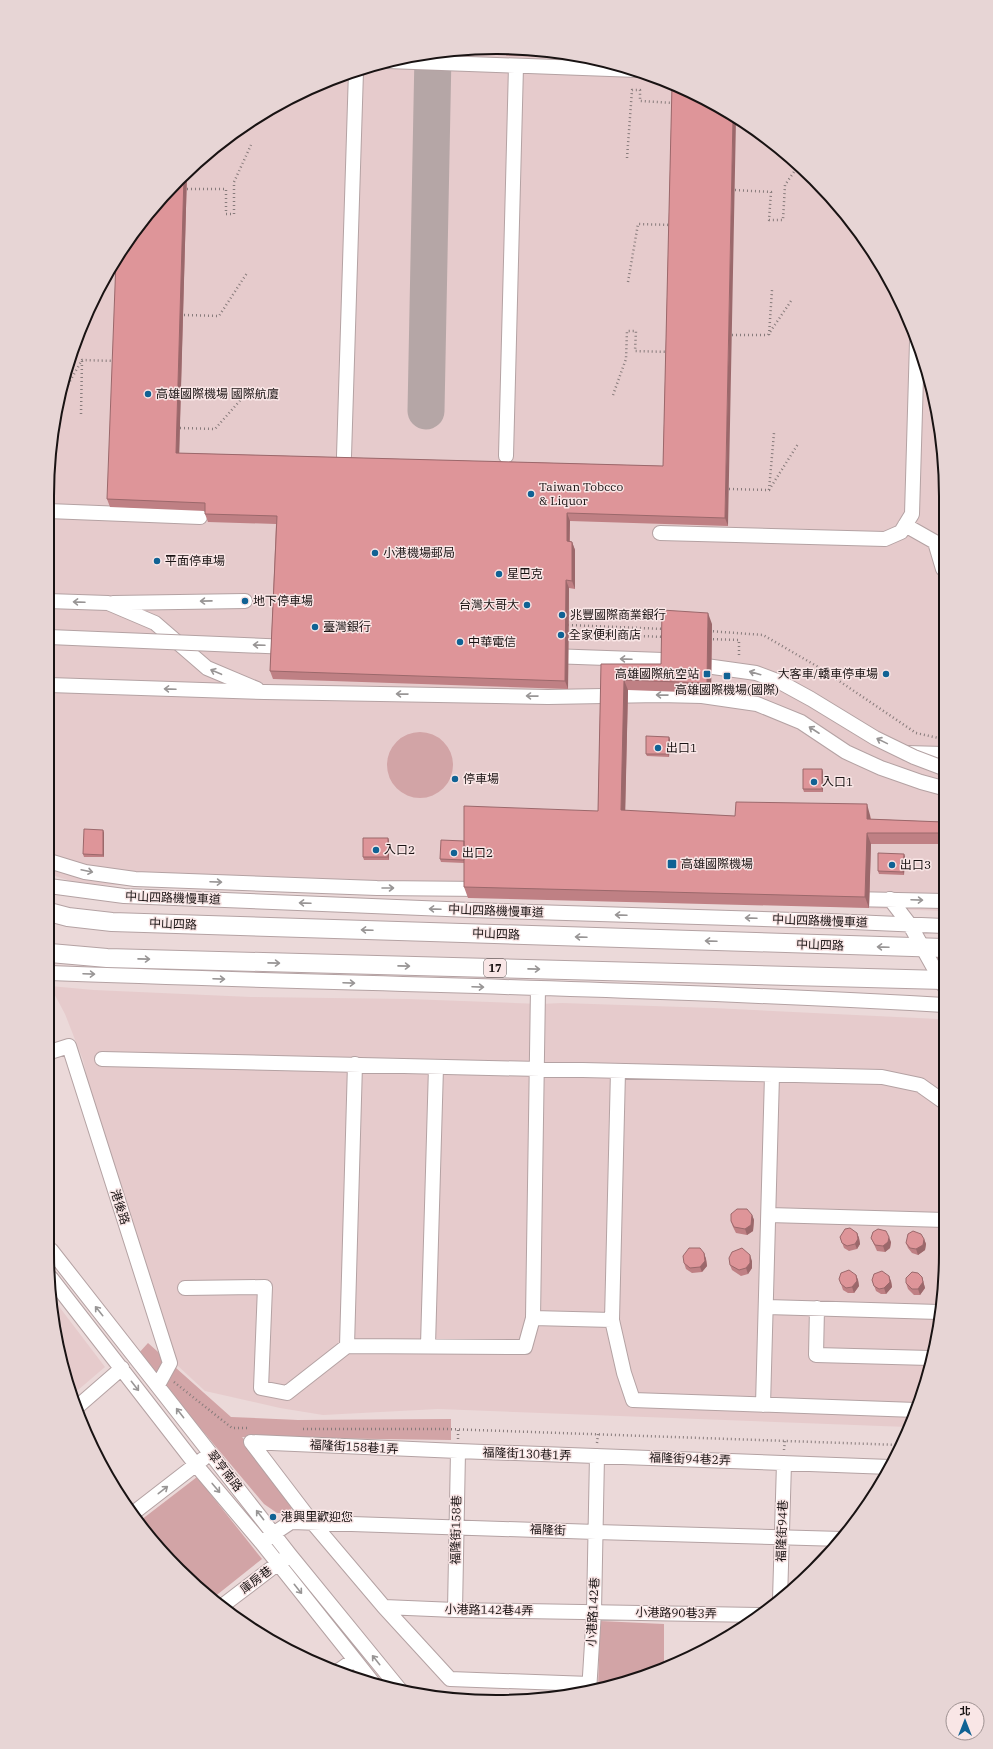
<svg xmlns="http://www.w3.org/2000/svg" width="993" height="1749" font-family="'IBM Plex Serif','Noto Sans TC',serif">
<rect width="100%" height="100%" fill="#ebd9d9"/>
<path fill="#e6cbcc" d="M467 48 555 51 641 71 721 107 814 179 870 247 922 352 942 438 944 911 570 897 80 884 49 874 48 467 71 352 107 272 159 200 223 140 298 93 380 62Z
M50 986 94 990 251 997 408 999 540 1004 562 1003 713 1008 938 1019 944 1026 945 1282 922 1397 908 1427 438 1409 323 1415 280 1408 205 1391 165 1354 102 1145 83 1060 65 1014Z
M51 1296 105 1367 71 1396 51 1311Z"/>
<path fill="#d2a4a6" d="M509 49 555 51 587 58 506 56Z
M387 765a33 33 0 1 1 66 0a33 33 0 1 1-66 0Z
M148 1343 231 1417 298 1420 451 1419V1440L242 1437 295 1502 289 1513H277L264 1504 138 1354Z
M197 1477 262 1559 213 1598 184 1574 141 1520Z
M600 1621 664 1624V1669L598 1689Z"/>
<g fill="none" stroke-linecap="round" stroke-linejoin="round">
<path stroke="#b5a6a6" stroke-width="37" d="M426 411 433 54"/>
<defs>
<path id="minor" d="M387 61 637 70
M344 456 356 71
M506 456 516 66
M48 511 200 517
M905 525 935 542 943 569
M660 533 885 539 901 532 912 514 917 342
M48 601 108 603 155 623 207 668 257 689
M113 603 245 601
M49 685 265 692 548 697 659 695 702 696 757 704 801 722 846 752 881 768 921 782 943 788
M906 753 943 754
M49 861 85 872 135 879 377 888 483 889
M49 886 124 896 471 910 830 921 944 926
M851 899 944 901
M890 899 910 925 944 986
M50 973C348 984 646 988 944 1005
M50 1052 69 1046 170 1363 158 1385
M102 1059 882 1077 920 1085 944 1102
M355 1064 347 1346 525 1347 533 1318 538 988
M618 1071 612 1320 624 1373 633 1400 916 1410
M769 1215 945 1220
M51 1250 290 1555 401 1691
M51 1278 196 1465 261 1542 374 1684
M185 1288 265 1287 261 1388 287 1393 347 1346
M767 1307 939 1312
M817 1308 816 1355 930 1358
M533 1318 612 1320
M428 1345 436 1067
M763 1405 772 1075
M76 1408 122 1368
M251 1442 458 1451 890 1467
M251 1442 312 1522 384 1607 450 1679 590 1684
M132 1514 203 1459
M261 1542 291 1522 596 1532 842 1539
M780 1600 784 1463
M222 1606 285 1558
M384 1607 455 1610 759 1615
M455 1610 458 1451
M338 1671 354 1660
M589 1692 594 1611 597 1456"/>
<path id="major" d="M49 912 68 917 112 922 944 948
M50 953 107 958 944 980"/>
</defs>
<use href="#minor" stroke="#b4a2a3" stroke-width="16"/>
<use href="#major" stroke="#b4a2a3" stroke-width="20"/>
<path stroke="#877b7b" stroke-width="2.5" stroke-dasharray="1 3" stroke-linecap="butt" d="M627 158 632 90H640V101L674 103
M187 189H226V214H234V182L251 145
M735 190 771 192 769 220H783L785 185 798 166
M628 282 638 224 672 225
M184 315 219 316 247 273
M732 335H768L791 301
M769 335 772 290
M62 395 82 360 115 361
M613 395 626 359 627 331H636L635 351 669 352
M81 414 82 361
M180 428 215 429 251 388
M729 489 769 490 798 444
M769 490 774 433
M568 625 664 629
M709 631 763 635 820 668 916 733 943 739
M568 633 664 637
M709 639 739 640V657
M174 1382 232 1428H248
M303 1429H447L900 1445
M458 1439V1429
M597 1443 598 1434
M784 1450 785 1440"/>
<use href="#minor" stroke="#fff" stroke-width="14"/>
<use href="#major" stroke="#fff" stroke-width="18"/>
<defs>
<path id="minor-bridge" d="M49 637 289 647
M550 656 663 660 756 673 780 682 811 699 875 738 914 757 943 768"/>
</defs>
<use href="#minor-bridge" stroke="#b4a2a3" stroke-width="16" stroke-linecap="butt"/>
<use href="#minor-bridge" stroke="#fff" stroke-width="14"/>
</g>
<path fill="#bf8084" d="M672 85 728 526 570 521V541L572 542 575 550V589L569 588 568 689 273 679 270 671 276 524 208 522 205 514V511L110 507 107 499 187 173 179 453 663 466Z
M712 624 711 693 628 690 625 811 735 816 870 815 871 819 943 822 944 844H871L869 908 468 898 464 887V863L441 862 440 859 464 841 598 811 601 664H661Z
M669 737 670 740 669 757 647 756 646 754Z
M822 769 823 772V792H804L803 789Z
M103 830 104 833V857H84L83 854Z
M388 838 389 841V860H364L363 857Z
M904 854 905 857 904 875 879 874 878 871Z
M752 1215 754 1220 753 1231 747 1235 736 1233 733 1227 731 1221Z
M857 1233 859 1238 860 1244 857 1249 849 1251 844 1248 840 1237Z
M871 1238 891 1242 890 1248 885 1252 877 1251Z
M924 1239 926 1244 925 1250 918 1255 912 1253 908 1248 906 1243Z
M704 1253 706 1259 707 1266 702 1272 692 1273 686 1269 684 1263Z
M752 1261V1268L748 1274 741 1276 732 1270 730 1265Z
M856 1275 858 1280 859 1286 854 1293H848L843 1290 841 1284Z
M922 1277 925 1288 920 1295H914L908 1289 906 1283Z
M872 1280 891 1281 892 1287 886 1294H881L876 1291Z"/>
<path fill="#9b686b" d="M733 116 736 119 728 526 725 518Z
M187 173 179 461 176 453 184 176Z
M567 513 570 521 569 549 567 541Z
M572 542 575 550V589L572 581Z
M566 580 569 588 568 689 565 681Z
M708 613 712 624 711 693 707 683Z
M624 680 628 690 625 821 621 810Z
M669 737 670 740 669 757 668 754Z
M822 769 823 772V792L822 789Z
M867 804 870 815 871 830 867 819Z
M103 830 104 833V857L103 855Z
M867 833 871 844 869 908 865 897Z
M388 838 389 841V860L388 857Z
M904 854 905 857 904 875 903 872Z
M752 1215 754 1220 753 1231 747 1235 745 1229Z
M857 1233 859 1238 860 1244 857 1249 855 1244Z
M889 1237 891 1242 890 1248 885 1252 883 1246Z
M924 1239 926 1244 925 1250 918 1255 916 1249Z
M704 1253 706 1259 707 1266 702 1272 700 1267Z
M750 1255 752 1261V1268L748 1274 746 1268Z
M856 1275 858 1280 859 1286 854 1293 852 1287Z
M889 1276 891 1281 892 1287 886 1294 884 1288Z
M922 1277 925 1288 920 1295 918 1289Z"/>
<path fill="#de9599" stroke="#9b686b" d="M672 85 721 107 733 116 725 518 567 513V541L572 542V581L566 580 565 681 270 671 277 516 205 514V503L107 499 116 260 159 200 184 176 176 453 663 466Z
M662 610 708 613 707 683 624 680 621 810 735 816 736 802 867 804V819L943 822 944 833H867L865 897 464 887V806L598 811 601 664H661Z
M646 736 669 737 668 754H646Z
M803 769H822V789H803Z
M84 829 103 830V855L83 854Z
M363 838H388V857H363Z
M441 840 464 841V860L440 859Z
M878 853 904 854 903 872 878 871Z
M737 1209H747L752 1215 751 1225 745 1229 734 1227 731 1221V1214Z
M850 1228 857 1233 858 1239 855 1244 847 1246 842 1243 840 1237 845 1229Z
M878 1229 886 1231 889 1237 888 1242 883 1246 875 1245 871 1238 873 1232Z
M913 1231 921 1234 924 1239 923 1245 916 1249 910 1248 906 1243 908 1234Z
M689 1248H700L704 1253 705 1261 700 1267 690 1268 684 1263 683 1256Z
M742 1248 750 1255V1263L746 1268 739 1270 730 1265 729 1258 732 1252Z
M849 1270 856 1275 857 1281 852 1287 846 1288 841 1284 839 1279 841 1273Z
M882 1271 889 1276 890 1282 884 1288 879 1289 874 1286 872 1280 874 1274Z
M912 1272 918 1273 922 1277 923 1282 918 1289H912L906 1283V1278Z"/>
<defs><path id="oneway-shaft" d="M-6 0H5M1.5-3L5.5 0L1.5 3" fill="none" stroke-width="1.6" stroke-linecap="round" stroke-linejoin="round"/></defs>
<g stroke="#989595">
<use href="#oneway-shaft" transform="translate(206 601) rotate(179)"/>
<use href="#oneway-shaft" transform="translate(79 602) rotate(-178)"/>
<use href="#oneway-shaft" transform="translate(259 645) rotate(-178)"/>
<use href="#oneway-shaft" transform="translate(626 659) rotate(-178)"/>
<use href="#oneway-shaft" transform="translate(216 672) rotate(-157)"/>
<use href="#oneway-shaft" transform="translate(755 673) rotate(-164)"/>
<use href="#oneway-shaft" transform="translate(170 689) rotate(-178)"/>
<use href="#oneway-shaft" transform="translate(402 694) rotate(-179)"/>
<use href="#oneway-shaft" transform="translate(662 695) rotate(-179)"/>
<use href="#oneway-shaft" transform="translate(532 696) rotate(-179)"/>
<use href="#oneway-shaft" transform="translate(814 730) rotate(-147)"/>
<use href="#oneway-shaft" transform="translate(882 741) rotate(-154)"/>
<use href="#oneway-shaft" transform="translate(87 871) rotate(12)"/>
<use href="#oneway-shaft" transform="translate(216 882) rotate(2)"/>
<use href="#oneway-shaft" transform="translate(388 888)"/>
<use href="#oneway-shaft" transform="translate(917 900) rotate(2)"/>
<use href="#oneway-shaft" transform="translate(305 903) rotate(-178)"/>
<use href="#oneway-shaft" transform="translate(435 909) rotate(-178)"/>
<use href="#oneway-shaft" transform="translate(621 915) rotate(-178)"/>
<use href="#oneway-shaft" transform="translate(751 918) rotate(-178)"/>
<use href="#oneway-shaft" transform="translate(367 930) rotate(-178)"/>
<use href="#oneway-shaft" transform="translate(581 937) rotate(-178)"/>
<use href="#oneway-shaft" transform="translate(711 941) rotate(-178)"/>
<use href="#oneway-shaft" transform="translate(883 947) rotate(-178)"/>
<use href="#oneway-shaft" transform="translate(144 959) rotate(1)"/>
<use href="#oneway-shaft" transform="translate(274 963) rotate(1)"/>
<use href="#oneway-shaft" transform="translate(404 966) rotate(1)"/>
<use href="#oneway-shaft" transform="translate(534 969) rotate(1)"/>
<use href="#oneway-shaft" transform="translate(89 974) rotate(2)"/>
<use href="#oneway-shaft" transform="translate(219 979) rotate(2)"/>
<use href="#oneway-shaft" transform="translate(349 983) rotate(2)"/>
<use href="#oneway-shaft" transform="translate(478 987) rotate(2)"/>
<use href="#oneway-shaft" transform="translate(99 1311) rotate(-129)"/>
<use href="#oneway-shaft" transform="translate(135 1386) rotate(52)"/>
<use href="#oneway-shaft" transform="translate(180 1413) rotate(-128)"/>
<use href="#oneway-shaft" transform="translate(216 1488) rotate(50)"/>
<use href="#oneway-shaft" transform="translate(163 1490) rotate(-38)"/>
<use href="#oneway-shaft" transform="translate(260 1515) rotate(-128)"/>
<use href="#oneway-shaft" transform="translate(298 1589) rotate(51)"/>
<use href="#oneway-shaft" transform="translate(376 1660) rotate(-129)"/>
</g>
<g fill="#106294" stroke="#f9e6e6" stroke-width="1.5">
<circle cx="148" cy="394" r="4"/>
<circle cx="531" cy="494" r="4"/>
<circle cx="375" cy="553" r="4"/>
<circle cx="157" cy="561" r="4"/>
<circle cx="499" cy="574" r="4"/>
<circle cx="245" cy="601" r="4"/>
<circle cx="527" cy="605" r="4"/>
<circle cx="562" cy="615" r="4"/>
<circle cx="315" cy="627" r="4"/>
<circle cx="561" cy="635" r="4"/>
<circle cx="460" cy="642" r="4"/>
<rect x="703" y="670" width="8" height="8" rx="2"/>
<circle cx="886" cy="674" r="4"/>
<rect x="723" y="672" width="8" height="8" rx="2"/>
<circle cx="658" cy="748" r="4"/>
<circle cx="455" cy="779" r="4"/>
<circle cx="814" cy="782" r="4"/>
<circle cx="376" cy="850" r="4"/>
<circle cx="454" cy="853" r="4"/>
<rect x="667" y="859" width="10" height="10" rx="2"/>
<circle cx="892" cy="865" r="4"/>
<circle cx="273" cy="1517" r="4"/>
</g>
<g text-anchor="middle" stroke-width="3" stroke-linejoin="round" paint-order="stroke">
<rect fill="#f9e6e6" stroke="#5c5252" stroke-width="1" x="484" y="959" width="22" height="18" rx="3"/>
<g font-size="11" font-weight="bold" fill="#191313">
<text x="495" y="972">17</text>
</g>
<g font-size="12" fill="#191313" stroke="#f9e6e6" text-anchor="start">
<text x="156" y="398">高雄國際機場 國際航廈</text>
<text x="539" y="491">Taiwan Tobcco<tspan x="539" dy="14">&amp; Liquor</tspan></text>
<text x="383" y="557">小港機場郵局</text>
<text x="165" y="565">平面停車場</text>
<text x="507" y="578">星巴克</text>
<text x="253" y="605">地下停車場</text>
<text x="519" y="609" text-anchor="end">台灣大哥大</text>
<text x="570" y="619">兆豐國際商業銀行</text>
<text x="323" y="631">臺灣銀行</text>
<text x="569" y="639">全家便利商店</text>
<text x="468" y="646">中華電信</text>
<text x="699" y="678" text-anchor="end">高雄國際航空站</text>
<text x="878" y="678" text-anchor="end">大客車/轎車停車場</text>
<text x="727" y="694" text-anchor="middle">高雄國際機場(國際)</text>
<text x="666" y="752">出口1</text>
<text x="463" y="783">停車場</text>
<text x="822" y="786">入口1</text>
<text x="384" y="854">入口2</text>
<text x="462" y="857">出口2</text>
<text x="681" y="868">高雄國際機場</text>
<text x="900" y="869">出口3</text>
<text x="281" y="1521">港興里歡迎您</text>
</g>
<g font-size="12" fill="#191313" stroke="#f9e6e6">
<text transform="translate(173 898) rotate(2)" y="4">中山四路機慢車道</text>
<text transform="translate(496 911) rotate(2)" y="4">中山四路機慢車道</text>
<text transform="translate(820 921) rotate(2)" y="4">中山四路機慢車道</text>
<text transform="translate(173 924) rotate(2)" y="4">中山四路</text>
<text transform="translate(496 934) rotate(2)" y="4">中山四路</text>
<text transform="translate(820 945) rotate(2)" y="4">中山四路</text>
<text transform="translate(120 1207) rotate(72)" y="4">港後路</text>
<text transform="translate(354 1447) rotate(3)" y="4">福隆街158巷1弄</text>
<text transform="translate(527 1454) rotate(2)" y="4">福隆街130巷1弄</text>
<text transform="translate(690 1459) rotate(2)" y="4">福隆街94巷2弄</text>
<text transform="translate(225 1471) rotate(52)" y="4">翠亨南路</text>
<text transform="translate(456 1530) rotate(-89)" y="4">福隆街158巷</text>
<text transform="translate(548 1530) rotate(2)" y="4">福隆街</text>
<text transform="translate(782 1531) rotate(-88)" y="4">福隆街94巷</text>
<text transform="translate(256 1580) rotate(-37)" y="4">庫房巷</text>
<text transform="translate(489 1610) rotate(1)" y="4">小港路142巷4弄</text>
<text transform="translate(593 1612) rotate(-87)" y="4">小港路142巷</text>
<text transform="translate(676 1613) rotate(1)" y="4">小港路90巷3弄</text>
</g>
</g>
<path d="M0 0H993V1749H0ZM496 54H497A442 442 0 0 1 939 496V1253A442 442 0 0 1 497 1695H496A442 442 0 0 1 54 1253V496A442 442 0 0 1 496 54Z" fill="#e7d5d5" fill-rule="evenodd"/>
<path fill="none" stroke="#191313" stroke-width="2" d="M496 54H497A442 442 0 0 1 939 496V1253A442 442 0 0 1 497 1695H496A442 442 0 0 1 54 1253V496A442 442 0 0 1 496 54Z"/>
<g transform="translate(965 1721)"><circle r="19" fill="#f9e6e6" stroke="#9f9292"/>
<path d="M0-3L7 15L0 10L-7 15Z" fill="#106294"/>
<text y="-6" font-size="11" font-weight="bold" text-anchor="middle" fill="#191313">北</text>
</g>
</svg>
